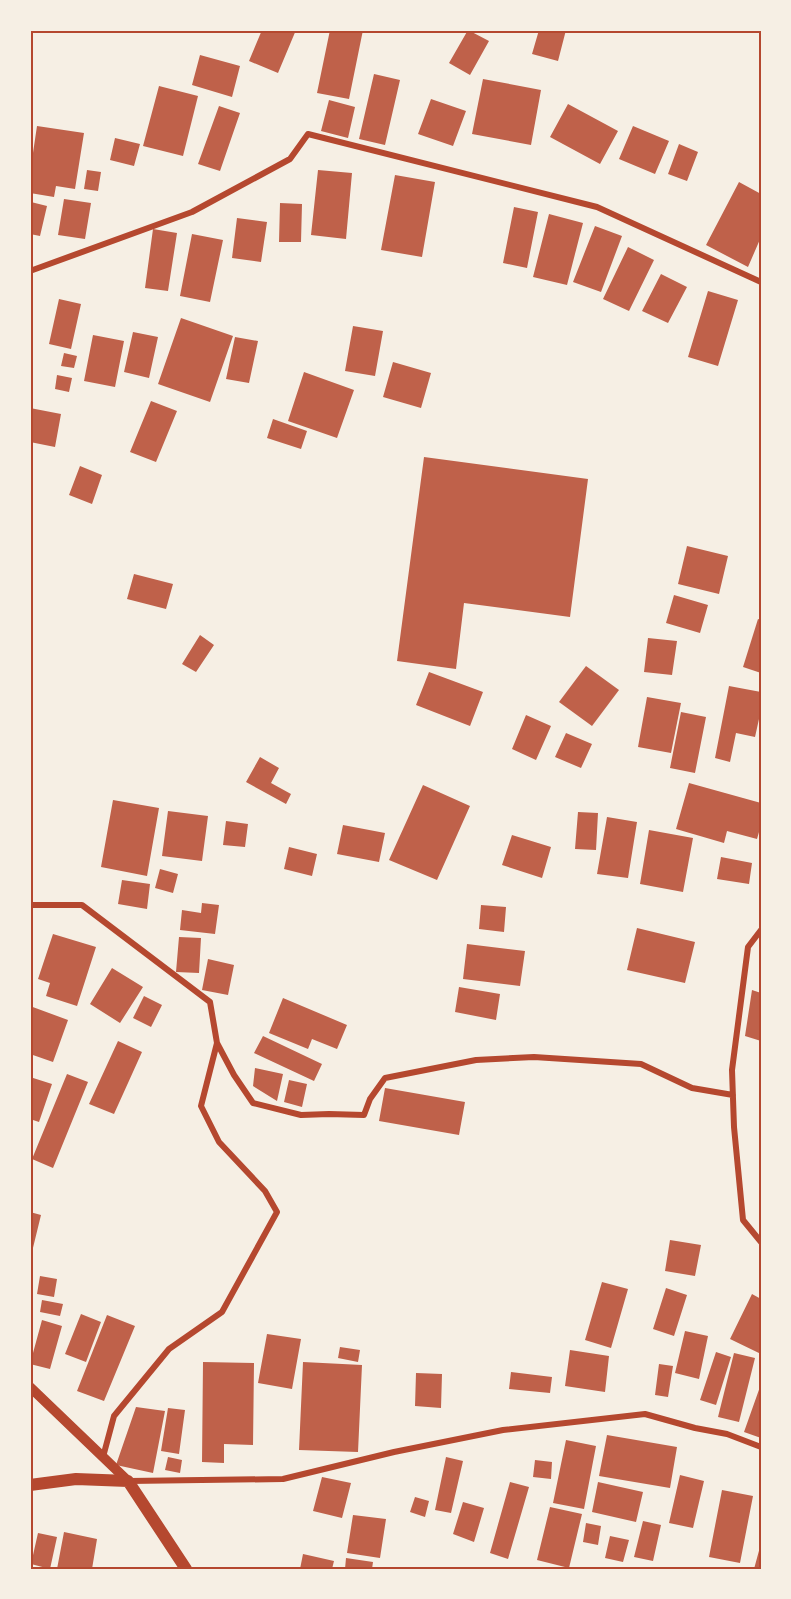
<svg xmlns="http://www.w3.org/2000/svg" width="791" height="1599" font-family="'Alegreya Sans',sans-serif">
<rect width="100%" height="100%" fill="#f6efe4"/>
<path fill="#bf614a" d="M262 30H296L278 73 249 61Z
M330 30H363L349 99 317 93Z
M468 30 489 41 470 75 449 63Z
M539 30H566L558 61 532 54Z
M200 55 240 66 232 97 192 85Z
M374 74 400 80 385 145 359 139Z
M483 79 541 90 531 145 472 134Z
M159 86 198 96 183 156 143 146Z
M431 99 466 111 453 146 418 134Z
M329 100 355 107 348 138 321 131Z
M568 104 618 131 600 164 550 137Z
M219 106 240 113 220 171 198 164Z
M37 126 84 133 75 189 56 186 54 197 30 193V173Z
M633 126 669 141 655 174 619 159Z
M115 138 140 144 134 166 110 160Z
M679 144 698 152 687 181 668 174Z
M87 170 101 172 98 191 84 189Z
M318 170 352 173 346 239 311 235Z
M395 175 435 182 422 257 381 250Z
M739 182 761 194V237L748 267 706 245Z
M64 199 91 203 85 239 58 235Z
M31 202 47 206 40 236 30 234Z
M280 203 302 204 301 242H279Z
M514 207 538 212 527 268 503 263Z
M549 214 583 223 567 285 533 277Z
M237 218 267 222 261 262 232 258Z
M595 226 622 236 601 292 573 282Z
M153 229 177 233 168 291 145 288Z
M192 234 223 240 210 302 180 296Z
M628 247 654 260 629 311 603 299Z
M661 274 687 287 668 323 642 311Z
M708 291 738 300 718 366 688 357Z
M59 299 81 304 71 349 49 344Z
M181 318 233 336 210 402 158 384Z
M353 326 383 331 375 376 345 371Z
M133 332 158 337 149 378 124 372Z
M93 335 124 341 115 387 84 381Z
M235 337 258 341 249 383 226 379Z
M64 353 77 356 74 368 61 366Z
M393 362 431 373 421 408 383 397Z
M304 372 354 390 337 438 288 421Z
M57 375 72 378 69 392 55 389Z
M151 401 177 411 156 462 130 452Z
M30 408 61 414 55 447 30 442Z
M273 419 307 431 301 449 267 438Z
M424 457 588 479 570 617 464 603 456 669 397 661Z
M80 466 102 475 92 504 69 495Z
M687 546 728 556 719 594 678 584Z
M134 574 173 584 166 609 127 599Z
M674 595 708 605 700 633 666 623Z
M758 619 761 620V673L743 667Z
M200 635 214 645 196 672 182 664Z
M648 638 677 641 672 675 644 672Z
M586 666 619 690 592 726 559 702Z
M429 672 483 692 470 726 416 705Z
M729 686 761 692V710L755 737 736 733 730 762 715 758Z
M647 697 681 703 671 753 638 747Z
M681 712 706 717 695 773 670 768Z
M526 715 551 726 536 760 512 749Z
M566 733 592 744 581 768 555 757Z
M260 757 279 768 271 783 291 794 286 804 246 782Z
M689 783 761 803V825L757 839 727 831 724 843 676 829Z
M423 785 470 806 437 880 389 860Z
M113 800 159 808 147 876 101 867Z
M168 811 208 816 202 861 162 856Z
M578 812 598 813 596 850 575 849Z
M607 817 637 822 628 878 597 874Z
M226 821 248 824 245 847 223 845Z
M343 825 385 833 379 862 337 854Z
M649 830 693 838 683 892 640 884Z
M512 835 551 847 542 878 502 865Z
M289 847 317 854 312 876 284 869Z
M721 857 752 863 749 884 717 879Z
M160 869 178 874 173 893 155 888Z
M122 880 150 884 147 909 118 904Z
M202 903 219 905 215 934 180 930 182 910 201 913Z
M481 905 506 907 504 932 479 929Z
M637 928 695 942 685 983 627 970Z
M53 934 96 947 77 1006 46 996 50 983 38 979Z
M179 937 201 938 199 973 176 972Z
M467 944 525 951 520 986 463 979Z
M208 959 234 965 228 995 202 990Z
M112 968 143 987 120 1023 90 1004Z
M459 987 500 994 496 1020 455 1012Z
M752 990 761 993V1041L745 1036Z
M144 996 162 1005 151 1027 133 1018Z
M283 998 347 1025 337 1049 312 1039 308 1049 269 1033Z
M30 1006 68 1020 53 1062 30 1054Z
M263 1036 322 1064 314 1081 254 1053Z
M118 1041 142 1052 114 1114 89 1104Z
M255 1068 283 1074 277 1101 253 1086Z
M67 1074 88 1082 53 1168 32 1159Z
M30 1077 52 1084 39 1122 30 1119Z
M289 1080 307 1084 302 1107 284 1102Z
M385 1088 465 1102 459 1135 379 1121Z
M30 1212 41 1215 31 1256H30Z
M670 1240 701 1245 695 1276 665 1271Z
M40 1276 57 1279 54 1297 37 1294Z
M602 1282 628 1289 611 1348 585 1340Z
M666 1288 687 1295 674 1336 653 1329Z
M752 1294 761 1299V1354L730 1339Z
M42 1300 63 1304 60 1316 40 1312Z
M81 1314 101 1322 86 1362 65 1354Z
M107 1315 135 1326 104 1401 77 1391Z
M42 1320 62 1326 50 1369 30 1364Z
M685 1331 708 1336 699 1379 675 1373Z
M267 1334 301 1339 292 1389 258 1383Z
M340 1347 360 1350 358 1362 338 1358Z
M570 1350 609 1356 605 1392 565 1386Z
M716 1352 731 1357 716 1405 700 1400Z
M734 1353 755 1358 739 1422 718 1417Z
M203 1362 254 1363 253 1445 224 1444V1463L202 1462Z
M303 1362 362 1365 358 1452 299 1450Z
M659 1364 673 1366 668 1397 655 1395Z
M511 1372 552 1377 550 1393 509 1389Z
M416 1373 442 1374 441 1408 415 1406Z
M761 1384V1438L744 1432Z
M136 1407 165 1411 153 1473 116 1465Z
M168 1408 185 1410 179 1454 161 1451Z
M607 1435 677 1447 670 1488 599 1476Z
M566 1440 596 1446 584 1509 553 1503Z
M168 1457 182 1460 180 1473 165 1470Z
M446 1457 463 1461 451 1513 435 1510Z
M535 1460 552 1462 551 1479 533 1477Z
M680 1475 704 1481 693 1528 669 1523Z
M322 1477 351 1483 342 1518 313 1511Z
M510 1482 529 1487 508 1559 490 1553Z
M598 1482 643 1492 636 1522 592 1512Z
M722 1490 753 1496 740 1563 709 1557Z
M415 1497 429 1501 425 1517 410 1512Z
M463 1502 484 1508 474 1542 453 1534Z
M550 1507 582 1514 569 1568 537 1560Z
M353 1515 386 1519 380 1558 347 1553Z
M643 1521 661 1525 653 1561 634 1557Z
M586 1523 601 1526 598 1545 583 1542Z
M64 1532 97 1539 92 1569H57Z
M38 1533 57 1537 50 1569 31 1564Z
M610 1536 629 1540 623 1562 605 1558Z
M760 1547 761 1569H754Z
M303 1554 334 1561 332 1569H300Z
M346 1558 373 1562 372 1569H345Z"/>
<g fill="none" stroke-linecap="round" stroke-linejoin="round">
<path stroke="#b5482f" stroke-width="6" d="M30 271 192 212 290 159 308 134 597 207 761 282
M30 905H82L210 1002 217 1043
M761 930 748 947 732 1070 734 1127 743 1220 761 1242
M103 1457 114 1416 169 1349 222 1312 277 1212 265 1191 219 1142 201 1106 217 1043 234 1075 253 1103 301 1115 329 1114 364 1115 370 1099 385 1078 476 1060 534 1057 641 1064 692 1088 733 1095
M129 1481 283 1479 394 1452 503 1430 645 1414 695 1428 727 1434 761 1447"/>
<path stroke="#b5482f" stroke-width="10" d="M30 1387 128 1481"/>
<path stroke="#b5482f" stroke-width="12" d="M30 1485 76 1479 128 1481 186 1569"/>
</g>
<rect width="791" height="1599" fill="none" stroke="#f6efe4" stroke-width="63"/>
<rect x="32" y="32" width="728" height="1536" fill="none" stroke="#b5482f" stroke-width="2"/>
</svg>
